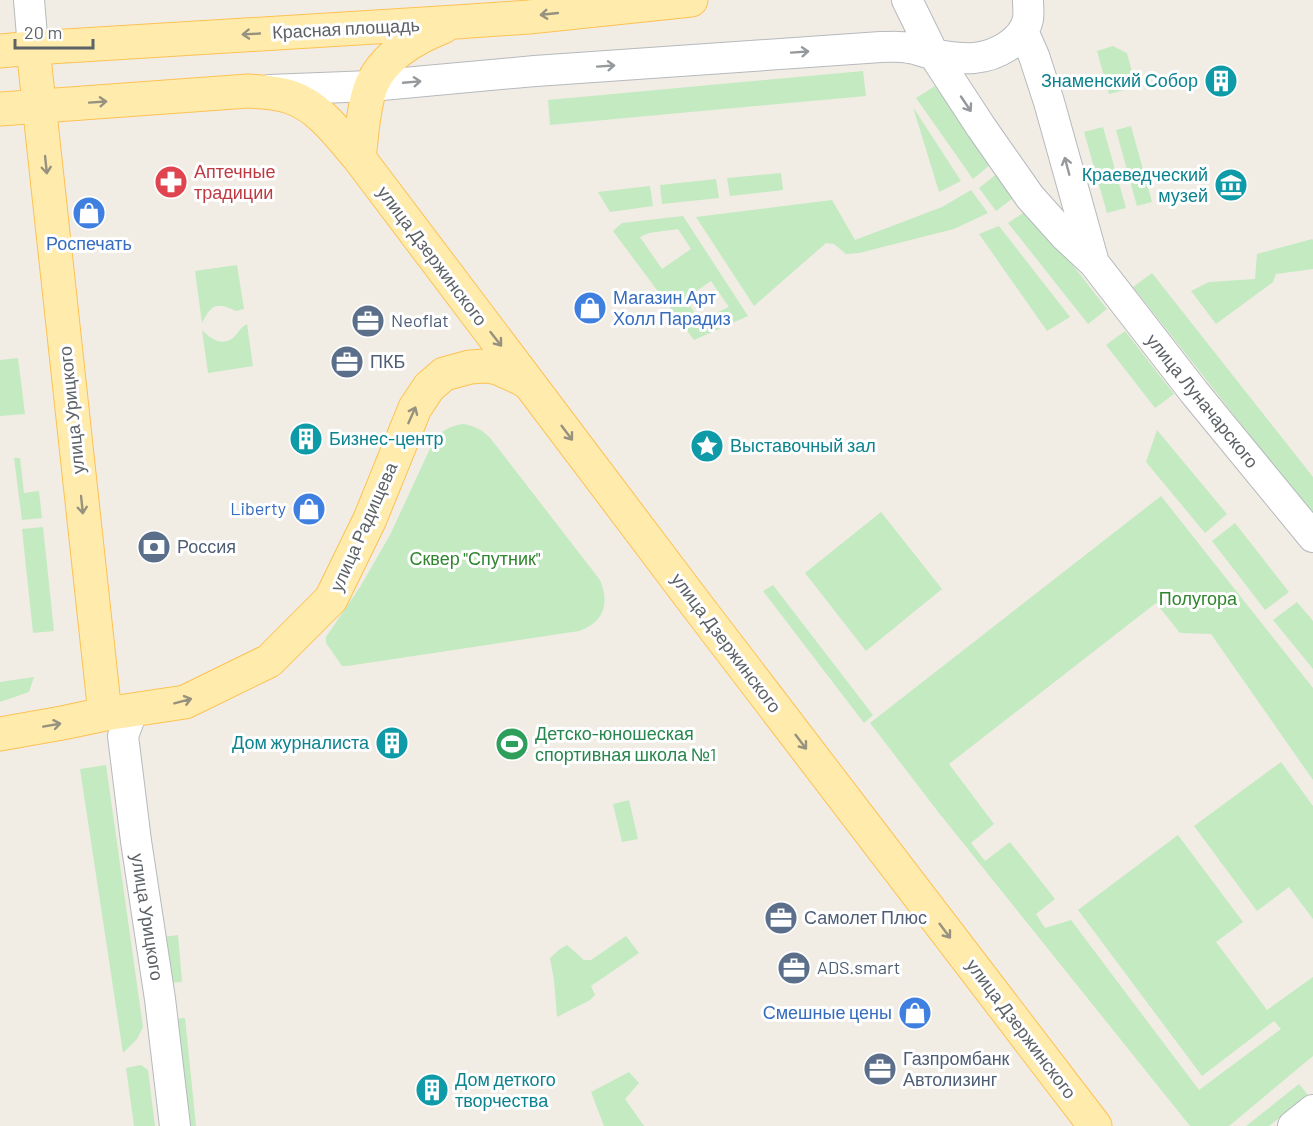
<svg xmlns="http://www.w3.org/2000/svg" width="1313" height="1126" font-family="Barlow,sans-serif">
<rect width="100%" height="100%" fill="#f1ede5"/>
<path fill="#c3eac0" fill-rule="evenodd" d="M1113 46 1127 53 1136 87 1109 94 1097 51Z
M863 71 866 96 550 125 548 100Z
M935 86 991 164 973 179 916 98Z
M913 107 961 181 939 192Z
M1131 126 1152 202 1137 206 1116 130Z
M1103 127 1126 208 1107 213 1084 132Z
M999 172 1017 195 996 211 979 188Z
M781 173 783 190 730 196 727 178Z
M716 179 719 198 662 204 660 185Z
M650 186 653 206 610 212 598 192Z
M971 190 988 213 954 229 859 253 846 254 834 244 826 243 754 306 696 217 832 200 855 240 942 207Z
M1029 209 1107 309 1088 324 1008 223Z
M683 216 748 316 694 340 613 231 622 223ZM678 229 691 249 662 269 640 237 649 233ZM711 281 729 307 700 320 685 299Z
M999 226 1070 317 1047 331 979 234Z
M1312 239 1313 240V269L1276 274 1273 282 1216 324 1191 291 1209 282 1255 279 1257 254Z
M237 265 244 309 236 311C216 301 211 305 202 323L195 271Z
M1152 273 1313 477V515L1133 287Z
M247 324 253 366 208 373 202 330C210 338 221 347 233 338 238 333 240 328 247 324Z
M1125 331 1174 394 1155 408 1106 345Z
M18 358 25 414 0 416V360Z
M463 424C475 426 483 430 491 439L600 580C610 604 604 622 579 631L347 666H342L326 643V637L360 587 390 535 434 440C443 430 450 426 463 424Z
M1157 430 1227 514 1205 533 1146 462Z
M14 458H20L24 493 39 491 42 518 22 520Z
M1161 496 1313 688V780L1211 634 1180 633 1156 603 949 764 994 824 971 843 985 861 1010 842 1055 899 1036 914 1045 928 1071 920 1199 1090 1281 1029 1274 1021 1202 1076 1078 910 1178 835 1243 922 1216 942 1267 1010 1313 977V1056L1229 1126H1190L939 813 870 723Z
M881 512 942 589 866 651 805 573Z
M1235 523 1289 592 1265 610 1212 541Z
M43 527 54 631 33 633 22 529Z
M773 585 873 715 864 723 763 591Z
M1297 602 1313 621V669L1273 620Z
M34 677 29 692 0 702V682Z
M1281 762 1313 806V919L1289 887 1257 911 1194 826Z
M106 765 143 1027 137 1039 123 1053 80 769Z
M629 800 638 839 622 842 613 804Z
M178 935 182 982 168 983 164 937Z
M626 936 639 953 591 986 595 995 590 1000 557 1017 554 980 550 958 560 949 567 945 584 960H591Z
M185 1018 196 1126H183L171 1019Z
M141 1065 148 1070 155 1126H134L126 1068Z
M629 1072 639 1083 625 1099 644 1126H604L591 1092Z
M1299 1084 1308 1095 1269 1126H1246Z"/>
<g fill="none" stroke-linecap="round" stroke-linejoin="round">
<defs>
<path id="minor" d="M29 0 33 48
M907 0 934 55 981 127 1030 197 1065 236 1094 263 1194 392 1313 537
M1023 31 1034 56 1049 102 1094 263
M269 90 371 86 535 71 881 47C890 47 900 46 909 48 919 49 927 54 937 55 949 57 962 59 974 58 996 56 1023 42 1028 19 1029 13 1028 6 1028 0
M133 709 123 736 136 841 160 999 175 1126
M1293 1126 1313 1110"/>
<path id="major" d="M33 48 105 714
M0 51 33 48 456 22 529 17 691 0
M0 109 248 91C262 92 277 92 290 97 320 107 339 135 359 158L698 607 1095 1126
M359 158C362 137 363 104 372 84 385 55 415 38 443 27
M0 734 62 723 105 714 185 702 269 661 331 599 370 519 415 408 429 387 444 374 470 367 486 366 498 368 522 379 528 383"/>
</defs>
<use href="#minor" stroke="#b6b9bd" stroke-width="32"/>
<use href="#major" stroke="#fdc153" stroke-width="35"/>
<use href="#minor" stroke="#fff" stroke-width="30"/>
<use href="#major" stroke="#ffecac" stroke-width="33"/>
</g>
<defs><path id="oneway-shaft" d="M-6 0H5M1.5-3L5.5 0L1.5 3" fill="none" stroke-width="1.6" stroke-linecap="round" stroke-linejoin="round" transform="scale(1.5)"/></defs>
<g stroke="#96927f">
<use href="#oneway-shaft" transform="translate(549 14) rotate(174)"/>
<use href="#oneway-shaft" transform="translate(251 34) rotate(177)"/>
<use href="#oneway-shaft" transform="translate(98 102) rotate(-4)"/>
<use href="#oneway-shaft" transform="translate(46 165) rotate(84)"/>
<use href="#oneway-shaft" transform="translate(496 339) rotate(52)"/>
<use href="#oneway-shaft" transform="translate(412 415) rotate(-66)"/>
<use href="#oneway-shaft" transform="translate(567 433) rotate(53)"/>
<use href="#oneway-shaft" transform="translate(82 505) rotate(84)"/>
<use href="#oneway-shaft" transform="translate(183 701) rotate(-15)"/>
<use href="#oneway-shaft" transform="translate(52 725) rotate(-10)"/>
<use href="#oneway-shaft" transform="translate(801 742) rotate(53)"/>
<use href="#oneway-shaft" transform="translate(945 931) rotate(53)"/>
</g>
<g stroke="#96999c">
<use href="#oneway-shaft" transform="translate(800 52) rotate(-4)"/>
<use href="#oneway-shaft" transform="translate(606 66) rotate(-4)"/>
<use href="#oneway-shaft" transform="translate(412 82) rotate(-5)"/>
<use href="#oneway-shaft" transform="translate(966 104) rotate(56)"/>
<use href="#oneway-shaft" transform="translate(1067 166) rotate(-105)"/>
</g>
<defs>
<symbol id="building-disc" viewBox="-11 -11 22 22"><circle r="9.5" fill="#0f9aa8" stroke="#fff"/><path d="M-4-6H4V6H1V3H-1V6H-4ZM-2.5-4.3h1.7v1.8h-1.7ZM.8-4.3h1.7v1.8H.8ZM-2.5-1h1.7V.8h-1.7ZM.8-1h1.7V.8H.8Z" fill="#fff"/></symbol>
<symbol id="pharmacy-disc" viewBox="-11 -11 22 22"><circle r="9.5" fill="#e0444e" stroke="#fff"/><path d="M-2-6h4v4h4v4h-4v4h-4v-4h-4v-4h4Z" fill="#fff"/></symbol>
<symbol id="museum-disc" viewBox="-11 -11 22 22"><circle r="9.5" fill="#0f9aa8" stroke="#fff"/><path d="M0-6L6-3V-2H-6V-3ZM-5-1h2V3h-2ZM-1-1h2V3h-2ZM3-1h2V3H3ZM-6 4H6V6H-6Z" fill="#fff"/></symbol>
<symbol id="shop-disc" viewBox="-11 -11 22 22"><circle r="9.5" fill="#3f7fe0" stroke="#fff"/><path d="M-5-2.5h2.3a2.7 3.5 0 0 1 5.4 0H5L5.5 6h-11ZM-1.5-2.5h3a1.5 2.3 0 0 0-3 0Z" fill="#fff"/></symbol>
<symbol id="office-disc" viewBox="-11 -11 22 22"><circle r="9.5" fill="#5c6f8a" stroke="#fff"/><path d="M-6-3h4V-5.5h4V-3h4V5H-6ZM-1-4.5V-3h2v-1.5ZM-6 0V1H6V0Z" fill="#fff"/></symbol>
<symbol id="sight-disc" viewBox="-11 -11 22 22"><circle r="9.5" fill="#0f9aa8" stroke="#fff"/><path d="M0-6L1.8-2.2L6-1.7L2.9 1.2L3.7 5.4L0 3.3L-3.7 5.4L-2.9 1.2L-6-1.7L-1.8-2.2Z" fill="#fff"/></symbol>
<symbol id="bank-disc" viewBox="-11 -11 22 22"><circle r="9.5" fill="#5c6f8a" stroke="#fff"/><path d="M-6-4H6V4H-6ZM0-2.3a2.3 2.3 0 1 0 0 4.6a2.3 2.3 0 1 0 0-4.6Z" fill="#fff"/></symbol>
<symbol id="stadium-disc" viewBox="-11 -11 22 22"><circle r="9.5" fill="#2e9e5b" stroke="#fff"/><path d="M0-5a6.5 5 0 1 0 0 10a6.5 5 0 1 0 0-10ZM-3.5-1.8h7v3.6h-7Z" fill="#fff"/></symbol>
</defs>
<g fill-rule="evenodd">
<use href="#building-disc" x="1202" y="62" width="38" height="38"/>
<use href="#pharmacy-disc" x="152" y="163" width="38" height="38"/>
<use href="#museum-disc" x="1212" y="166" width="38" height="38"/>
<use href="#shop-disc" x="70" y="194" width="38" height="38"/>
<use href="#shop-disc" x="571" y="289" width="38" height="38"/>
<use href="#office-disc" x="349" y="302" width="38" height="38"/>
<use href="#office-disc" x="328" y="343" width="38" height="38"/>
<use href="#building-disc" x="287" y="420" width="38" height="38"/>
<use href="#sight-disc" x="688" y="427" width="38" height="38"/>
<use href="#shop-disc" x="290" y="490" width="38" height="38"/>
<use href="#bank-disc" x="135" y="528" width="38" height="38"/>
<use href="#building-disc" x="373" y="724" width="38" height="38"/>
<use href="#stadium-disc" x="493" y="725" width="38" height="38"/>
<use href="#office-disc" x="762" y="899" width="38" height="38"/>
<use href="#office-disc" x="775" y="949" width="38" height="38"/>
<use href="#shop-disc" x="896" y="994" width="38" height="38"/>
<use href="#office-disc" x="861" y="1050" width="38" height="38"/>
<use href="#building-disc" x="413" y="1071" width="38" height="38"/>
</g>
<g text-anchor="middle" stroke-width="6" stroke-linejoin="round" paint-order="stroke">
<g font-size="18" fill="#5d6267" stroke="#fff">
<text transform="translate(346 29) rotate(-3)" y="6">Красная площадь</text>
<text transform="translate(432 256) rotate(53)" y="6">улица Дзержинского</text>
<text transform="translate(1202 401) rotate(51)" y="6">улица Луначарского</text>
<text transform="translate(72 410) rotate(-96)" y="6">улица Урицкого</text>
<text transform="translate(364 527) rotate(-66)" y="6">улица Радищева</text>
<text transform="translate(726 643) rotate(53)" y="6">улица Дзержинского</text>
<text transform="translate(147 917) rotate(81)" y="6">улица Урицкого</text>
<text transform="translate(1021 1029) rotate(53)" y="6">улица Дзержинского</text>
</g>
<g font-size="18" fill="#0d838f" stroke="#fff" text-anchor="end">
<text x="1198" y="87">Знаменский Собор</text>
<text x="1208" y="181">Краеведческий<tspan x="1208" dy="21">музей</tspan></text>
<text x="329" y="445" text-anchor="start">Бизнес-центр</text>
<text x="730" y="452" text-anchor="start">Выставочный зал</text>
<text x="369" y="749">Дом журналиста</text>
<text x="455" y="1086" text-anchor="start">Дом деткого<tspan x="455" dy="21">творчества</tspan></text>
</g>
<g font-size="18" fill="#be3a42" stroke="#fff" text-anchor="start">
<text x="194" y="178">Аптечные<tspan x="194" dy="21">традиции</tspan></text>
</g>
<g font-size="18" fill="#366cbe" stroke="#fff" text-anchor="end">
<text x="89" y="250" text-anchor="middle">Роспечать</text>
<text x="613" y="304" text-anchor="start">Магазин Арт<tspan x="613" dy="21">Холл Парадиз</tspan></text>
<text x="286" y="515">Liberty</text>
<text x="892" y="1019">Смешные цены</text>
</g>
<g font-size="18" fill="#4e5e75" stroke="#fff" text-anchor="start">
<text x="391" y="327">Neoflat</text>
<text x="370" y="368">ПКБ</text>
<text x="177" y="553">Россия</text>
<text x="804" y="924">Самолет Плюс</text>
<text x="817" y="974">ADS.smart</text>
<text x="903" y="1065">Газпромбанк<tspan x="903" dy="21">Автолизинг</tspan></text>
</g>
<g font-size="18" fill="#30852e" stroke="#fff">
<text x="475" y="565">Сквер "Спутник"</text>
<text x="1198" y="605">Полугора</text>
</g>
<g font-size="18" fill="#27864d" stroke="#fff" text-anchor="start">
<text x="535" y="740">Детско-юношеская<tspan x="535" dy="21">спортивная школа №1</tspan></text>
</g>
</g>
<path d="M15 39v9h78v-9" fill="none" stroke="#5d6267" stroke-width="3"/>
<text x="24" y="39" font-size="18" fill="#5d6267" stroke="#ffffff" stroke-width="4.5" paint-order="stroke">20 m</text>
</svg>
